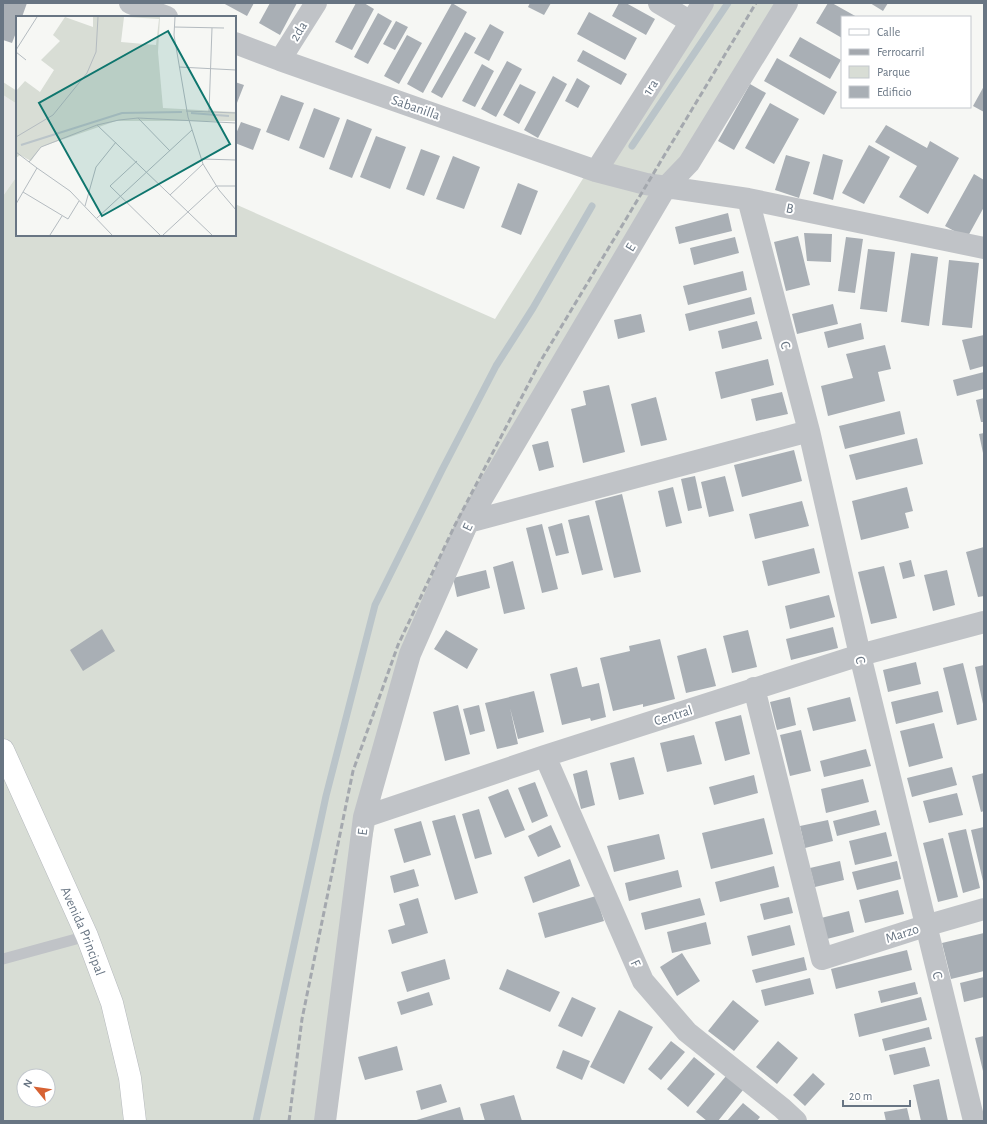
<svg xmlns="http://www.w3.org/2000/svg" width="987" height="1124" font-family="'Alegreya Sans',sans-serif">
<rect width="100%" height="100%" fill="#f6f7f4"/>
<path fill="#e7e8e7" d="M3 95 17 104V176L3 196Z"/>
<path fill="#d8ddd5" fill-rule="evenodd" d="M693 3H776L488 506 407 676 341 981 324 1121H3V196L17 176V235H235V204L495 319ZM24 1076H48V1100H24Z
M3 82 17 91V104L3 95Z"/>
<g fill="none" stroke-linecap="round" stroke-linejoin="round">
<path stroke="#bac4c9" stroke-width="7" d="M632 146 728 3
M256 1121 326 796 375 605 442 470 496 366 533 308 592 206"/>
</g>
<path fill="#a9afb5" d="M3 3H27L22 17H17V30L12 43 3 40Z
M223 3H254L247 16Z
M270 3H297L280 35 259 23Z
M356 3H364L374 9 352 50 335 42Z
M452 3 467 12 423 93 407 84Z
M530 3H551L544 15 528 7Z
M619 3H626L655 19 646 35 612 16Z
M828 3H832L857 17H842V38L816 23Z
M870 3H888L883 11Z
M589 12 637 38 625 60 577 34Z
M378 13 392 21 368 64 354 57Z
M396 21 408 27 395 50 383 44Z
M490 24 504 32 489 61 474 53Z
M465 32 476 38 442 98 431 92Z
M407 35 422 43 399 84 384 76Z
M800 37 841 60 830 79 789 56Z
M583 50 627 74 621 85 577 61Z
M777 58 837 92 824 115 764 81Z
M507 61 522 69 496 117 481 109Z
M482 64 494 71 475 107 462 101Z
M553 76 567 84 538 138 524 130Z
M577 78 590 86 578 108 565 101Z
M235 82 244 85 235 108Z
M520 84 536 92 519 124 503 115Z
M750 84 766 93 734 150 718 141Z
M984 86V112L973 106Z
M281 95 304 103 289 141 266 132Z
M770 103 799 119 774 164 745 148Z
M314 108 340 118 324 158 299 148Z
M347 119 372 129 352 178 329 169Z
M241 122 261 129 253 150 235 143V136Z
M886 125 927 148 930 141 959 158 928 214 899 197 917 166 875 142Z
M376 136 406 147 390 189 360 177Z
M869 145 890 157 864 204 842 193Z
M421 149 440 156 424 196 406 189Z
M823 154 843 160 833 200 813 194Z
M786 155 810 162 799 198 775 190Z
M453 156 480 167 464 209 436 199Z
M974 174 984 180V207L967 238 945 226Z
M518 183 538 191 521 235 501 227Z
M728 213 732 231 679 244 675 227Z
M804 233 832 234 831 262 807 261Z
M798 236 810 285 786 291 774 242Z
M735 237 739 253 694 265 690 248Z
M846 237 863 239 855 293 838 291Z
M868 249 895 252 887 312 860 309Z
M911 253 938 257 929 326 901 322Z
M949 260 979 263 972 328 942 325Z
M743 271 747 290 688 305 683 286Z
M751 297 755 314 689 331 685 314Z
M833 304 838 324 797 334 792 314Z
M641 314 645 332 618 339 614 320Z
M757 321 762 339 722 349 718 331Z
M861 323 864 339 828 348 824 332Z
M984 335V366L970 370 962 340Z
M885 345 891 369 878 372 885 401 828 416 821 386 853 378 846 354Z
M768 359 774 385 721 399 715 372Z
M984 372V389L957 396 953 380Z
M609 385 625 452 583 463 571 409 586 405 583 391Z
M782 392 788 414 756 421 751 399Z
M656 397 667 440 641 446 631 404Z
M984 398V422H981L976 400Z
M900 411 905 434 845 449 839 426Z
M984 433V453H983L979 434Z
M917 438 923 464 856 480 849 455Z
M548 441 554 467 539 471 532 445Z
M794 450 802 481 742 497 734 465Z
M695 476 702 508 688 511 681 479Z
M725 476 734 511 709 517 701 482Z
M673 487 682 523 666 527 658 491Z
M907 487 913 511 905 513 909 528 861 540 852 501Z
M622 494 641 572 614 578 595 501Z
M802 501 809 526 755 539 749 514Z
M589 515 603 570 582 575 568 520Z
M562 523 569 553 556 556 548 527Z
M542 524 558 589 542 593 526 528Z
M984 547V596L978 597 966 552Z
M814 548 820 573 768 586 762 561Z
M911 560 915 576 903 579 899 563Z
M513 561 525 609 504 614 493 567Z
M884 566 897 618 871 624 858 572Z
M486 570 490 588 457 597 453 578Z
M947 570 955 605 933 611 924 575Z
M829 595 835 617 790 629 785 606Z
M833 627 838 648 791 660 786 639Z
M102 629 115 651 83 671 70 650Z
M446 630 478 649 467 669 434 649Z
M748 630 757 667 732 673 723 636Z
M660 639 675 699 643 707V704L613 711 600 658 630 651 629 646Z
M706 648 716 686 686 693 677 656Z
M916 662 921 684 888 692 883 670Z
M963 663 977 720 957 725 943 668Z
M984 665V704H983L975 667Z
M577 667 582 687 599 683 606 717 591 721 590 718 562 725 550 674Z
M534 691 544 732 518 739 510 708 518 744 497 749 485 703Z
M938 691 943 712 896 724 891 702Z
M790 697 796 725 777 730 770 702Z
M850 697 856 721 813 731 807 708Z
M458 705 470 754 445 761 433 712Z
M479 705 485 731 470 735 463 709Z
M741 715 750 754 725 761 715 722Z
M934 723 943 758 909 767 900 731Z
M801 730 811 771 790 776 780 735Z
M694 735 702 764 667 772 660 743Z
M866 749 871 766 824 777 820 761Z
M634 757 644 794 619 800 610 763Z
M952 767 957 785 912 797 907 778Z
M587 770 595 805 581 809 573 774Z
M984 773V811L981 812 972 776Z
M754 775 758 793 714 805 709 787Z
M863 779 869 802 826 813 821 789Z
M535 782 548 816 532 823 518 788Z
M508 789 525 830 505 838 488 797Z
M957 793 963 815 929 823 923 801Z
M479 809 492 854 475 859 462 814Z
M876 810 880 825 837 836 833 821Z
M455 815 478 893 455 900 432 821Z
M764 818 773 854 711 869 702 833Z
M828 820 833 841 805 848 800 826Z
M421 821 431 855 404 863 394 829Z
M551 825 561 847 538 857 528 836Z
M984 827V881H983L971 830Z
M966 829 980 888 963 893 948 833Z
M886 832 892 856 855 865 849 841Z
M659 834 665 859 614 872 607 846Z
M943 838 958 897 938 902 923 843Z
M570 859 580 886 533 903 524 877Z
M840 861 844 880 815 887 810 868Z
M897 861 901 879 857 890 852 872Z
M774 866 779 887 720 902 715 882Z
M414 869 419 886 394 893 390 876Z
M678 870 682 887 629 901 625 883Z
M898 890 904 914 865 923 859 900Z
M596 896 604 921 545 938 538 913Z
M789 897 793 913 764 920 760 904Z
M418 898 428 933 392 944 388 930 405 925 399 904Z
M700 898 705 915 645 930 641 913Z
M849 911 854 932 827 939 821 918Z
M706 922 711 944 672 953 667 932Z
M790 925 795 945 752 956 747 936Z
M984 933V971L951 979 942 943Z
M907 950 912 970 836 989 831 969Z
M682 953 700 981 677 996 660 967Z
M804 957 807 970 756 983 752 970Z
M445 959 450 979 407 992 401 972Z
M507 969 560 992 550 1012 499 989Z
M984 977V997L964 1002 960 983Z
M810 978 814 994 765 1006 761 990Z
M915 982 918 994 881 1003 878 991Z
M429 992 433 1005 401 1015 397 1002Z
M572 997 596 1008 582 1037 558 1026Z
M921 997 927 1020 859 1037 854 1014Z
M733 1000 759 1021 734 1051 708 1031Z
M619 1010 653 1027 624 1084 590 1067Z
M929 1027 932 1039 885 1051 882 1039Z
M984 1036V1071H983L975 1038Z
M671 1041 685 1052 661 1080 648 1069Z
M778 1041 798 1058 777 1084 756 1067Z
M397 1046 403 1070 365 1080 358 1057Z
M925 1047 930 1066 894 1075 889 1055Z
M563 1050 590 1061 582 1080 556 1068Z
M694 1057 715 1074 688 1107 667 1089Z
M813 1073 825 1084 805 1106 793 1095Z
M726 1076 743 1090 718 1121H707L696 1112Z
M939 1079 948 1121H921L913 1085Z
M441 1084 447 1102 421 1110 416 1091Z
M514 1095 522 1121H485L480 1104Z
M743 1103 760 1117 757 1121H727Z
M460 1107 464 1121H413Z
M907 1108 910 1121H886L884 1112Z"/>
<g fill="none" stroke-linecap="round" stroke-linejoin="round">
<defs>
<g id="secondary">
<path id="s1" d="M3 750 87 936 112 1003 130 1078 135 1121"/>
</g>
</defs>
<use href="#secondary" stroke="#b5b9bd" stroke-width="23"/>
<path stroke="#c0c3c7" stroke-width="11" d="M3 959 87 936"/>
<path stroke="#c0c3c7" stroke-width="22" d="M130 3 167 17
M659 3 691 22
M235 43 280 60 596 171 646 184 748 199 984 248
M280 60 316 3
M596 171 703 3
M748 199 809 431 860 655 974 1121
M468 522 809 431
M754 688 822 959 925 926 984 909
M545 756 643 981 687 1032 782 1108 796 1121
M364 817 545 756 860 655 984 622
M325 1121 364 817 410 654 468 522 666 187 689 163 787 3"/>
<use href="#secondary" stroke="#fff" stroke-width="22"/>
<path stroke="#a4a8ae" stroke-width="3" stroke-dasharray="6 3" stroke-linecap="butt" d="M289 1121 302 1019 353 771 398 645 455 525 540 362 756 3"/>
</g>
<g text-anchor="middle" stroke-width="4" stroke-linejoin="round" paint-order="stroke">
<g font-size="14" fill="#687583" stroke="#fff">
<text transform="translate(298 31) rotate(-58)" y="5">2da</text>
<text transform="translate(650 87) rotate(-57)" y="5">1ra</text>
<text transform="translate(416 107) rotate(19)" y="5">Sabanilla</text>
<text transform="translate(790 208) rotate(12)" y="5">B</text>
<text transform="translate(630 247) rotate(-59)" y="5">E</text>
<text transform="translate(786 345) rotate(75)" y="5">C</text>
<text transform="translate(467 527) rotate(-64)" y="5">E</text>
<text transform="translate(861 660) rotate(77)" y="5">C</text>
<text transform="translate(673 715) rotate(-18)" y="5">Central</text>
<text transform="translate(362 832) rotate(-83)" y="5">E</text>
<text dy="5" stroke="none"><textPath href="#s1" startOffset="198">Avenida Principal</textPath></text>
<text transform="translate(902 933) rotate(-18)" y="5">Marzo</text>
<text transform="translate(636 963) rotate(66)" y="5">F</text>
<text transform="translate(938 975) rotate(76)" y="5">C</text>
</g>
</g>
<g transform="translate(16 16)">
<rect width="220" height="220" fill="#f6f7f4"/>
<path d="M49 1 77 11V1H108L105 26 140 29 143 3 111 1H144L142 36 147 92 220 96V105H100L25 131 15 145 4 139 0 142V75L9 65 24 76 38 54 25 44 44 25 37 19Z" fill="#d8ddd5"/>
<path fill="none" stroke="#bac4c9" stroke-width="2" d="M175 97 213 100M5 129 106 97 166 96"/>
<path fill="none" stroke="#b4bbc0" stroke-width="1" d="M159 1 158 19 172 101 187 148 203 174 220 194M158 11 208 12M0 34 21 1M0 36 10 44M163 51 220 54M170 95 220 97M193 96 196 12M122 102 154 135M81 109 196 219M0 121 37 99 71 57 80 36 82 1M0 136 21 152 0 188M186 143 220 144M121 145 94 170 144 219M13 146 25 131 81 109 103 104 122 102 220 107M21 152 54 175 96 219M7 176 52 203 63 185M154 179 187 148M69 190 80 151 100 126M81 202 176 114M34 219 46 200M147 219 200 170H220"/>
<path fill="#0f766e" fill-opacity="0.15" stroke="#0f766e" stroke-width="2" d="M152 15 214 128 86 200 23 87Z"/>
<rect width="220" height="220" fill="none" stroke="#687583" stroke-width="2"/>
</g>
<rect width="987" height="1124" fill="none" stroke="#687583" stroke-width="8"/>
<rect x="841" y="16" width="130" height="92" fill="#ffffff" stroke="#c3c8cd"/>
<rect x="849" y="29" width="20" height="6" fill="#ffffff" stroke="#c3c8cd"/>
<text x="877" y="36" font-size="12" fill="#687583">Calle</text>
<rect x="849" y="49" width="20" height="6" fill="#a4a8ae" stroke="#c3c8cd"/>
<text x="877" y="56" font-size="12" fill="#687583">Ferrocarril</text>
<rect x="849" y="66" width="20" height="12" fill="#d8ddd5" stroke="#c3c8cd"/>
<text x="877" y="76" font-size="12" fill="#687583">Parque</text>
<rect x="849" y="86" width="20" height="12" fill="#a9afb5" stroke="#c3c8cd"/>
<text x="877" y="96" font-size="12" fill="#687583">Edificio</text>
<g transform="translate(36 1088) rotate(299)"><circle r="19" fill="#ffffff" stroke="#c3c8cd"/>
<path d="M0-3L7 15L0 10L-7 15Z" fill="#d76233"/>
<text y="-6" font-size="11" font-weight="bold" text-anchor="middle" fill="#687583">N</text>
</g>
<path d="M843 1100v6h67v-6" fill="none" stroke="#687583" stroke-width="2"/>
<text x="849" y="1100" font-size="12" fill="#687583" stroke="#ffffff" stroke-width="3" paint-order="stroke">20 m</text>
</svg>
